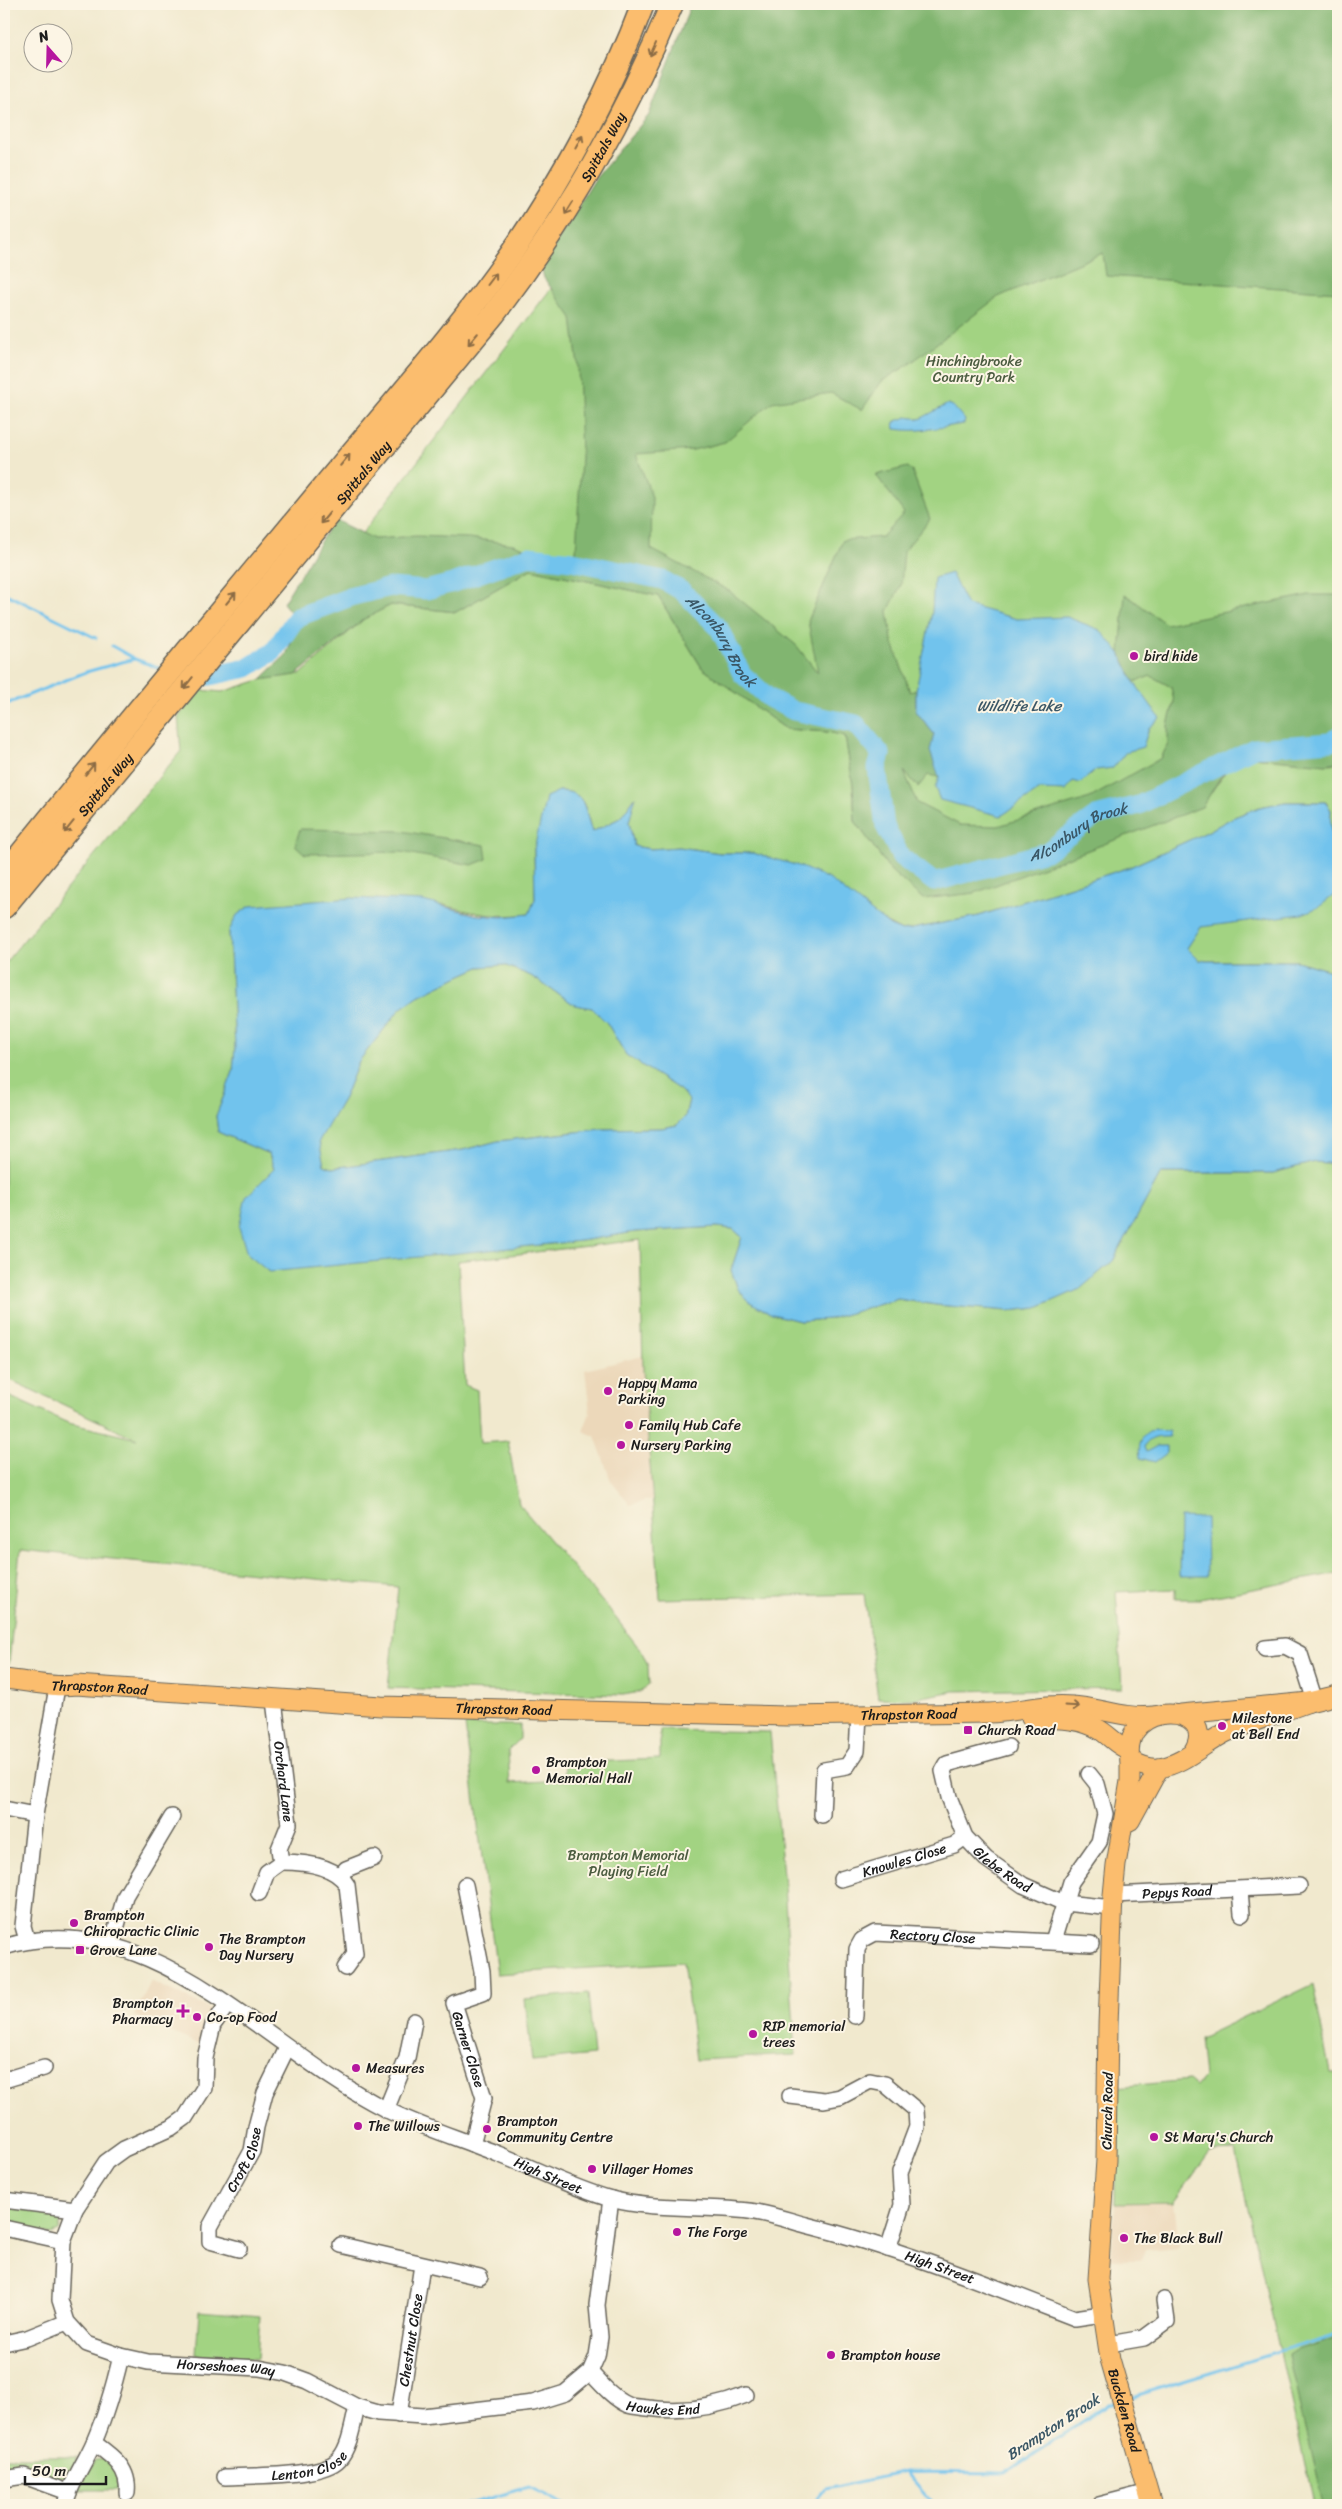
<svg xmlns="http://www.w3.org/2000/svg" width="1342" height="2509" font-family="Sriracha,sans-serif">
<rect width="100%" height="100%" fill="#fcf5e5"/>
<filter id="ink" filterUnits="userSpaceOnUse"><feTurbulence type="fractalNoise" baseFrequency=".02" numOctaves="2"/><feDisplacementMap in="SourceGraphic" scale="10" xChannelSelector="R" yChannelSelector="G"/><feConvolveMatrix kernelMatrix="1 2 1 2 8 2 1 2 1" color-interpolation-filters="sRGB"/></filter>
<filter id="wash" filterUnits="userSpaceOnUse"><feTurbulence type="fractalNoise" baseFrequency=".0096" numOctaves="4" result="noise"/><feDisplacementMap in="SourceGraphic" scale="20" xChannelSelector="R" yChannelSelector="G"/><feGaussianBlur stdDeviation="1.12" result="paint"/><feColorMatrix in="noise" values="0 0 0 0 0 0 0 0 0 0 0 0 0 0 0 0 0 1.4 0 .05"/><feComposite in="paint" operator="in"/></filter>
<g filter="url(#wash)">
<rect width="100%" height="100%" fill="#f1e9ce"/>
<path fill="#ecd8ba" d="M643 1356 652 1499 630 1505 611 1481 595 1436 583 1431 590 1413 585 1370Z
M151 1981 215 2011 198 2044 134 2016Z
M1174 2202 1179 2247 1145 2250 1141 2260H1110L1115 2203Z"/>
<path fill="#a2d382" stroke="#5f784f" d="M694 4H1338V736L1254 748 934 882 881 754 698 608 572 561 529 556 340 562 593 234 649 115Z
M531 569 658 596 702 668 786 729 827 732 845 735 853 785 855 821 891 871 1201 807 1228 768 1253 757 1329 764 1338 763V865C1333 847 1329 829 1331 810L1326 802H1285L1260 807 1232 818 1207 832 1130 867 979 916 902 931 753 853H720L679 847 650 849 634 846 629 822 635 797 620 818 592 832C585 810 587 791 559 791L534 849 535 899 530 914C497 918 476 914 444 905L229 931 235 1047 233 1072 216 1116 218 1132 269 1154 274 1169 246 1197 519 1247 580 1241 635 1232 717 1227 733 1229 742 1237 731 1270 738 1289 748 1301 772 1314 800 1321 830 1319 898 1299 936 1305 1009 1311 1037 1308 1079 1289 1113 1261 1161 1173H1273L1315 1162 1338 1164V1573L1200 1599H1175V1589L1116 1592 1122 1688 954 1691 912 1699 878 1698 864 1594 660 1599 643 1370 640 1240 458 1261 465 1385 477 1390 480 1443 508 1441 519 1504 612 1613 642 1652 648 1666 649 1685 640 1692 623 1695 388 1688 398 1587 20 1550 9 1663 4 1662V1394L68 1423 137 1439 4 1377V964L181 751 178 717 200 690 222 692 263 679 301 674 364 619 391 605 456 612Z
M1338 892V973L1297 961H1206L1199 960 1187 948 1200 927Z
M504 965 531 976 575 1005 592 1008 607 1023 626 1055 680 1090 689 1100 685 1117 677 1125 662 1128 602 1129 498 1141 463 1150 332 1168 324 1165 318 1141 344 1098 359 1061 400 1009 418 996 459 976 479 967Z
M465 1725H520V1739L508 1751 510 1783 564 1780 565 1763 660 1759V1730L770 1732 784 1886 796 2055 696 2060 683 1962 497 1974Z
M1313 1984 1330 2073H1338V2505H1314L1235 2151 1210 2152 1174 2202 1115 2203 1116 2087 1189 2080 1196 2086 1204 2077 1200 2038Z
M588 1993 594 2055 532 2061 525 1999Z
M4 2201 62 2213 59 2231 51 2234 4 2224Z
M199 2311 260 2316 257 2359 196 2355Z
M4 2457H78L66 2478 30 2470 4 2472Z
M105 2459 115 2465 124 2485 116 2490H78L95 2460Z"/>
<path fill="#81b570" stroke="#4e6846" d="M691 4H1338V292L1106 276 1103 253 998 297 908 365 882 381 862 410 831 393 772 402 725 442 693 450 636 454 652 497 651 549 728 590 796 645 818 673 808 621 843 540 882 537 904 513 876 475 908 467 912 471 930 519 904 551 901 585 888 611 892 640 910 692 916 690V711L934 734 931 751 939 777 928 775 918 787 904 771 917 803 960 825 998 826 1090 798 1161 758 1168 744V725L1174 702 1171 687 1151 676 1134 682 1120 653 1125 594 1166 624 1309 595H1338V762L1326 764 1253 757 1225 770 1202 807 975 893 923 899 891 871 855 821 853 785 845 736 827 732 786 729 702 668 658 596 531 569 456 612 391 605 364 619 296 675 260 680 286 655 299 622 283 603 334 519 374 539 416 536 469 538 513 544 562 562 576 552 581 457 578 366 572 318 544 278 541 267 595 179 649 115Z
M300 829 402 831 485 845 487 859 472 865 401 852 305 854 295 845Z
M1338 2337V2505H1323L1288 2356 1299 2349Z"/>
<path fill="#71c3ed" stroke="#467084" fill-rule="evenodd" d="M948 404 953 406 965 420 964 424C941 427 918 433 895 429L894 422 907 417 920 419Z
M951 573 967 605 1017 619 1067 617 1100 630 1120 653 1134 682 1160 718 1149 728 1143 747 1126 752 1113 768 1096 770 1080 783 1073 781 1066 791 1040 790 1001 816 940 800 935 788 939 777 930 751 934 734 916 711V690L932 612 934 578Z
M559 791C587 791 584 810 592 832L620 818 636 796 629 822 634 846 650 849 679 847 720 853H753L799 866 829 879 890 926 902 931 979 916 1130 867 1207 832 1232 818 1260 807 1285 802H1325L1331 810C1328 838 1341 864 1338 892L1319 907 1302 914 1201 927 1187 948 1199 960 1206 961H1297L1338 973V1164L1315 1162 1273 1173H1161L1113 1261 1080 1289 1037 1308 1009 1311 936 1305 898 1299 830 1319 800 1321 772 1314 748 1301 738 1289 731 1270 742 1237 733 1229 717 1227 635 1232 580 1241 269 1272 247 1254 239 1227 246 1197 274 1169 269 1154 218 1132 216 1116 233 1072 235 1047 229 931 237 915 250 906 353 898 423 901 477 915 502 917 529 914 535 899 534 849 546 797ZM504 965 531 976 575 1005 592 1008 607 1023 626 1055 680 1090 689 1100 685 1117 677 1125 662 1128 602 1129 498 1141 463 1150 332 1168 324 1165 319 1141 344 1098 359 1061 400 1009 418 996 459 976 479 967Z
M1153 1430 1169 1431V1437C1158 1437 1150 1437 1144 1447L1146 1452 1157 1446H1167V1453L1155 1462 1140 1458C1138 1444 1140 1436 1153 1430Z
M1180 1517 1206 1518 1207 1576H1179Z"/>
<g fill="none" stroke-linecap="round" stroke-linejoin="round">
<path stroke="#71c3ed" stroke-width="3" d="M4 593 96 638
M112 646 135 659
M4 705 86 672 122 662 135 659 159 668
M1128 2398 1338 2334
M905 2472 934 2505
M466 2505 529 2487 566 2505
M813 2505 826 2489 905 2472 1005 2473 1109 2404 1117 2401"/>
<path stroke="#71c3ed" stroke-width="19" id="s1" d="M185 672 210 676 247 668 273 652 297 617 353 596 391 587 426 590 453 583 529 556 572 561 663 580 682 591 719 628 742 674 769 698 794 711 856 724 881 754 877 768 885 826 901 857 934 882 1046 852 1096 816 1139 805 1254 748 1331 742 1338 736"/>
</g>
</g>
<g filter="url(#ink)">
<g fill="none" stroke-linecap="round" stroke-linejoin="round">
<defs>
<g id="minor">
<path d="M1265 1648 1285 1646 1300 1654 1315 1701"/>
<path id="s2" d="M274 1700 289 1824 279 1849 281 1862C303 1862 335 1865 347 1885L355 1954 345 1968"/>
<path id="s3" d="M1008 1747 947 1764 943 1771 949 1797 965 1837 986 1859 1023 1885 1064 1903 1113 1908"/>
<path d="M4 1809 35 1815"/>
<path d="M822 1815 824 1770 847 1766 857 1751 859 1715"/>
<path d="M341 1875 346 1869 374 1858"/>
<path id="s4" d="M841 1879 954 1845 965 1837"/>
<path id="s5" d="M465 1885 482 1971 483 1993 454 2003 484 2098 472 2144"/>
<path d="M1240 1890 1242 1914"/>
<path d="M259 1893 267 1872 281 1862"/>
<path id="s6" d="M1113 1895 1299 1886"/>
<path d="M27 1940 23 1926 35 1815 57 1687"/>
<path d="M1053 1941 1071 1882 1099 1842 1105 1814 1097 1784 1089 1774"/>
<path id="s7" d="M4 1947C151 1902 266 2050 385 2109 421 2127 461 2139 498 2154 536 2169 572 2188 611 2199 652 2210 696 2206 738 2210 761 2211 784 2219 806 2225 898 2248 987 2284 1075 2318L1102 2314"/>
<path d="M111 1947 125 1896 172 1817"/>
<path id="s8" d="M227 2005 213 2025 205 2058 204 2088 185 2118 171 2128 124 2149 106 2162 75 2209 63 2241 60 2300 67 2322 87 2344 121 2356 148 2362 259 2368 285 2373 307 2381 357 2407 378 2413 423 2416 533 2403 565 2393 590 2372 597 2356 600 2337 597 2305 611 2199"/>
<path id="s9" d="M855 2016 857 1949 862 1940 875 1933 1091 1944"/>
<path d="M4 2080 44 2068"/>
<path d="M790 2096 824 2100 840 2097 870 2081 885 2084 916 2110 917 2127 900 2172 902 2205 888 2249"/>
<path d="M386 2110 407 2058 414 2021"/>
<path d="M4 2200 75 2209"/>
<path d="M4 2228 63 2241"/>
<path d="M341 2245 480 2277"/>
<path id="s10" d="M239 2249 210 2241V2227L252 2151 256 2127 265 2093 287 2048"/>
<path d="M4 2343 27 2338 67 2322"/>
<path d="M1109 2344 1144 2338 1167 2321 1164 2300"/>
<path id="s11" d="M590 2372C601 2384 614 2399 628 2405 634 2407 642 2407 648 2408 683 2413 714 2408 746 2395"/>
<path id="s12" d="M399 2415 422 2265"/>
<path d="M94 2443C112 2456 130 2468 127 2493"/>
<path id="s13" d="M225 2477C252 2475 322 2478 339 2459 350 2447 353 2423 357 2407"/>
<path d="M4 2479 24 2476 68 2492"/>
<path d="M65 2505C70 2483 85 2463 94 2442 106 2414 114 2386 121 2356"/>
<path d="M1099 2505 1149 2492"/>
</g>
<g id="major">
<path id="s14" d="M4 1679C28 1681 52 1688 76 1685L381 1706 787 1716 989 1713C1017 1712 1044 1703 1073 1706 1102 1708 1124 1719 1154 1716"/>
<path d="M1181 1714 1309 1702 1338 1695"/>
<path d="M1031 1718C1054 1719 1080 1717 1100 1730 1111 1737 1116 1745 1129 1750"/>
<path d="M1193 1752C1223 1703 1120 1697 1130 1760 1139 1765 1149 1769 1159 1768 1184 1764 1204 1743 1227 1732 1253 1721 1282 1712 1309 1702"/>
<path id="s15" d="M1130 1760V1781L1116 1865 1113 1895 1108 2025 1106 2160 1098 2279 1110 2359 1152 2505"/>
<path d="M1130 1821 1159 1768"/>
</g>
<g id="highway">
<path d="M4 875C111 741 221 611 330 479 391 405 456 333 511 254 564 176 610 92 643 4"/>
<path id="s16" d="M4 907 494 314C569 215 624 119 672 4"/>
</g>
</defs>
<use href="#minor" stroke="#67645a" stroke-width="18"/>
<use href="#major" stroke="#67645a" stroke-width="21"/>
<use href="#highway" stroke="#67645a" stroke-width="25"/>
<use href="#minor" stroke="#fff" stroke-width="15"/>
<use href="#major" stroke="#fbbd6e" stroke-width="19"/>
<use href="#highway" stroke="#fbbd6e" stroke-width="22"/>
</g>
<defs><path id="oneway-shaft" d="M-6 0H5M1.5-3L5.5 0L1.5 3" fill="none" stroke-width="1.6" stroke-linecap="round" stroke-linejoin="round" transform="scale(1.25)"/></defs>
<g stroke="#8c6c45">
<use href="#oneway-shaft" transform="translate(653 49) rotate(114)"/>
<use href="#oneway-shaft" transform="translate(579 142) rotate(-61)"/>
<use href="#oneway-shaft" transform="translate(569 208) rotate(122)"/>
<use href="#oneway-shaft" transform="translate(492 279) rotate(-53)"/>
<use href="#oneway-shaft" transform="translate(473 339) rotate(130)"/>
<use href="#oneway-shaft" transform="translate(345 460) rotate(-50)"/>
<use href="#oneway-shaft" transform="translate(325 518) rotate(130)"/>
<use href="#oneway-shaft" transform="translate(231 598) rotate(-50)"/>
<use href="#oneway-shaft" transform="translate(188 683) rotate(129)"/>
<use href="#oneway-shaft" transform="translate(90 769) rotate(-51)"/>
<use href="#oneway-shaft" transform="translate(69 827) rotate(129)"/>
<use href="#oneway-shaft" transform="translate(1072 1706) rotate(3)"/>
</g>
</g>
<g fill="#b5179e" stroke="#fcf5e5" stroke-width="2">
<circle cx="1134" cy="656" r="5"/>
<circle cx="608" cy="1391" r="5"/>
<circle cx="629" cy="1425" r="5"/>
<circle cx="621" cy="1445" r="5"/>
<circle cx="1222" cy="1726" r="5"/>
<rect x="963" y="1725" width="10" height="10" rx="2.5"/>
<circle cx="536" cy="1770" r="5"/>
<circle cx="74" cy="1923" r="5"/>
<circle cx="209" cy="1947" r="5"/>
<rect x="75" y="1945" width="10" height="10" rx="2.5"/>
<path d="M180.5 2003.5h5v5h5v5h-5v5h-5v-5h-5v-5h5z"/>
<circle cx="197" cy="2017" r="5"/>
<circle cx="753" cy="2034" r="5"/>
<circle cx="356" cy="2068" r="5"/>
<circle cx="358" cy="2126" r="5"/>
<circle cx="487" cy="2129" r="5"/>
<circle cx="1154" cy="2137" r="5"/>
<circle cx="592" cy="2169" r="5"/>
<circle cx="677" cy="2232" r="5"/>
<circle cx="1124" cy="2238" r="5"/>
<circle cx="831" cy="2355" r="5"/>
</g>
<g text-anchor="middle" stroke-width="4" stroke-linejoin="round" paint-order="stroke">
<g font-size="14" fill="#1c1c1c" stroke="#fcf5e5">
<text dy="5" stroke="none"><textPath href="#s16" startOffset="969">Spittals Way</textPath></text>
<text dy="5" stroke="none"><textPath href="#s16" startOffset="564">Spittals Way</textPath></text>
<text dy="5" stroke="none"><textPath href="#s16" startOffset="159">Spittals Way</textPath></text>
<text dy="5" stroke="none"><textPath href="#s14" startOffset="96">Thrapston Road</textPath></text>
<text dy="5" stroke="none"><textPath href="#s14" startOffset="501">Thrapston Road</textPath></text>
<text dy="5" stroke="none"><textPath href="#s14" startOffset="906">Thrapston Road</textPath></text>
<text dy="5" stroke="none"><textPath href="#s2" startOffset="82">Orchard Lane</textPath></text>
<text dy="5" stroke="none"><textPath href="#s4" startOffset="66">Knowles Close</textPath></text>
<text dy="5" stroke="none"><textPath href="#s3" startOffset="191">Glebe Road</textPath></text>
<text dy="5" stroke="none"><textPath href="#s6" startOffset="64">Pepys Road</textPath></text>
<text dy="5" stroke="none"><textPath href="#s9" startOffset="150">Rectory Close</textPath></text>
<text dy="5" stroke="none"><textPath href="#s5" startOffset="189">Garner Close</textPath></text>
<text transform="translate(1107 2111) rotate(-89)" y="5">Church Road</text>
<text dy="5" stroke="none"><textPath href="#s10" startOffset="120">Croft Close</textPath></text>
<text dy="5" stroke="none"><textPath href="#s7" startOffset="605">High Street</textPath></text>
<text dy="5" stroke="none"><textPath href="#s7" startOffset="1010">High Street</textPath></text>
<text dy="5" stroke="none"><textPath href="#s12" startOffset="76">Chestnut Close</textPath></text>
<text dy="5" stroke="none"><textPath href="#s8" startOffset="559">Horseshoes Way</textPath></text>
<text dy="5" stroke="none"><textPath href="#s11" startOffset="86">Hawkes End</textPath></text>
<text dy="5" stroke="none"><textPath href="#s15" startOffset="655">Buckden Road</textPath></text>
<text dy="5" stroke="none"><textPath href="#s13" startOffset="86">Lenton Close</textPath></text>
</g>
<g font-size="14" fill="#4b5c40" stroke="#fcf5e5">
<text x="974" y="366">Hinchingbrooke<tspan x="974" dy="16">Country Park</tspan></text>
<text x="628" y="1860">Brampton Memorial<tspan x="628" dy="16">Playing Field</tspan></text>
</g>
<g font-size="14" fill="#1c1c1c" stroke="#fcf5e5" text-anchor="start">
<text x="1144" y="661">bird hide</text>
<text x="618" y="1388">Happy Mama<tspan x="618" dy="16">Parking</tspan></text>
<text x="639" y="1430">Family Hub Cafe</text>
<text x="631" y="1450">Nursery Parking</text>
<text x="1232" y="1723">Milestone<tspan x="1232" dy="16">at Bell End</tspan></text>
<text x="978" y="1735">Church Road</text>
<text x="546" y="1767">Brampton<tspan x="546" dy="16">Memorial Hall</tspan></text>
<text x="84" y="1920">Brampton<tspan x="84" dy="16">Chiropractic Clinic</tspan></text>
<text x="219" y="1944">The Brampton<tspan x="219" dy="16">Day Nursery</tspan></text>
<text x="90" y="1955">Grove Lane</text>
<text x="173" y="2008" text-anchor="end">Brampton<tspan x="173" dy="16">Pharmacy</tspan></text>
<text x="207" y="2022">Co-op Food</text>
<text x="763" y="2031">RIP memorial<tspan x="763" dy="16">trees</tspan></text>
<text x="366" y="2073">Measures</text>
<text x="497" y="2126">Brampton<tspan x="497" dy="16">Community Centre</tspan></text>
<text x="368" y="2131">The Willows</text>
<text x="1164" y="2142">St Mary's Church</text>
<text x="602" y="2174">Villager Homes</text>
<text x="687" y="2237">The Forge</text>
<text x="1134" y="2243">The Black Bull</text>
<text x="841" y="2360">Brampton house</text>
</g>
<g font-size="15" font-style="italic" fill="#3a5665" stroke="#fcf5e5">
<text dy="5" stroke="none"><textPath href="#s1" startOffset="601">Alconbury Brook</textPath></text>
<text x="1019" y="711">Wildlife Lake</text>
<text dy="5" stroke="none"><textPath href="#s1" startOffset="1111">Alconbury Brook</textPath></text>
<text transform="translate(1053 2427) rotate(-33)" y="5">Brampton Brook</text>
</g>
</g>
<rect width="1342" height="2509" fill="none" stroke="#fcf5e5" stroke-width="20"/>
<g transform="translate(48 48) rotate(340)"><circle r="24" fill="#fcf5e5" stroke="#a29e95"/>
<path d="M0-4L9 19L0 12L-9 19Z" fill="#b5179e"/>
<text y="-8" font-size="14" font-weight="bold" text-anchor="middle" fill="#1c1c1c">N</text>
</g>
<path d="M25 2476v8h81v-8" fill="none" stroke="#1c1c1c" stroke-width="2.5"/>
<text x="32" y="2476" font-size="15" fill="#1c1c1c" stroke="#fcf5e5" stroke-width="4" paint-order="stroke">50 m</text>
</svg>
